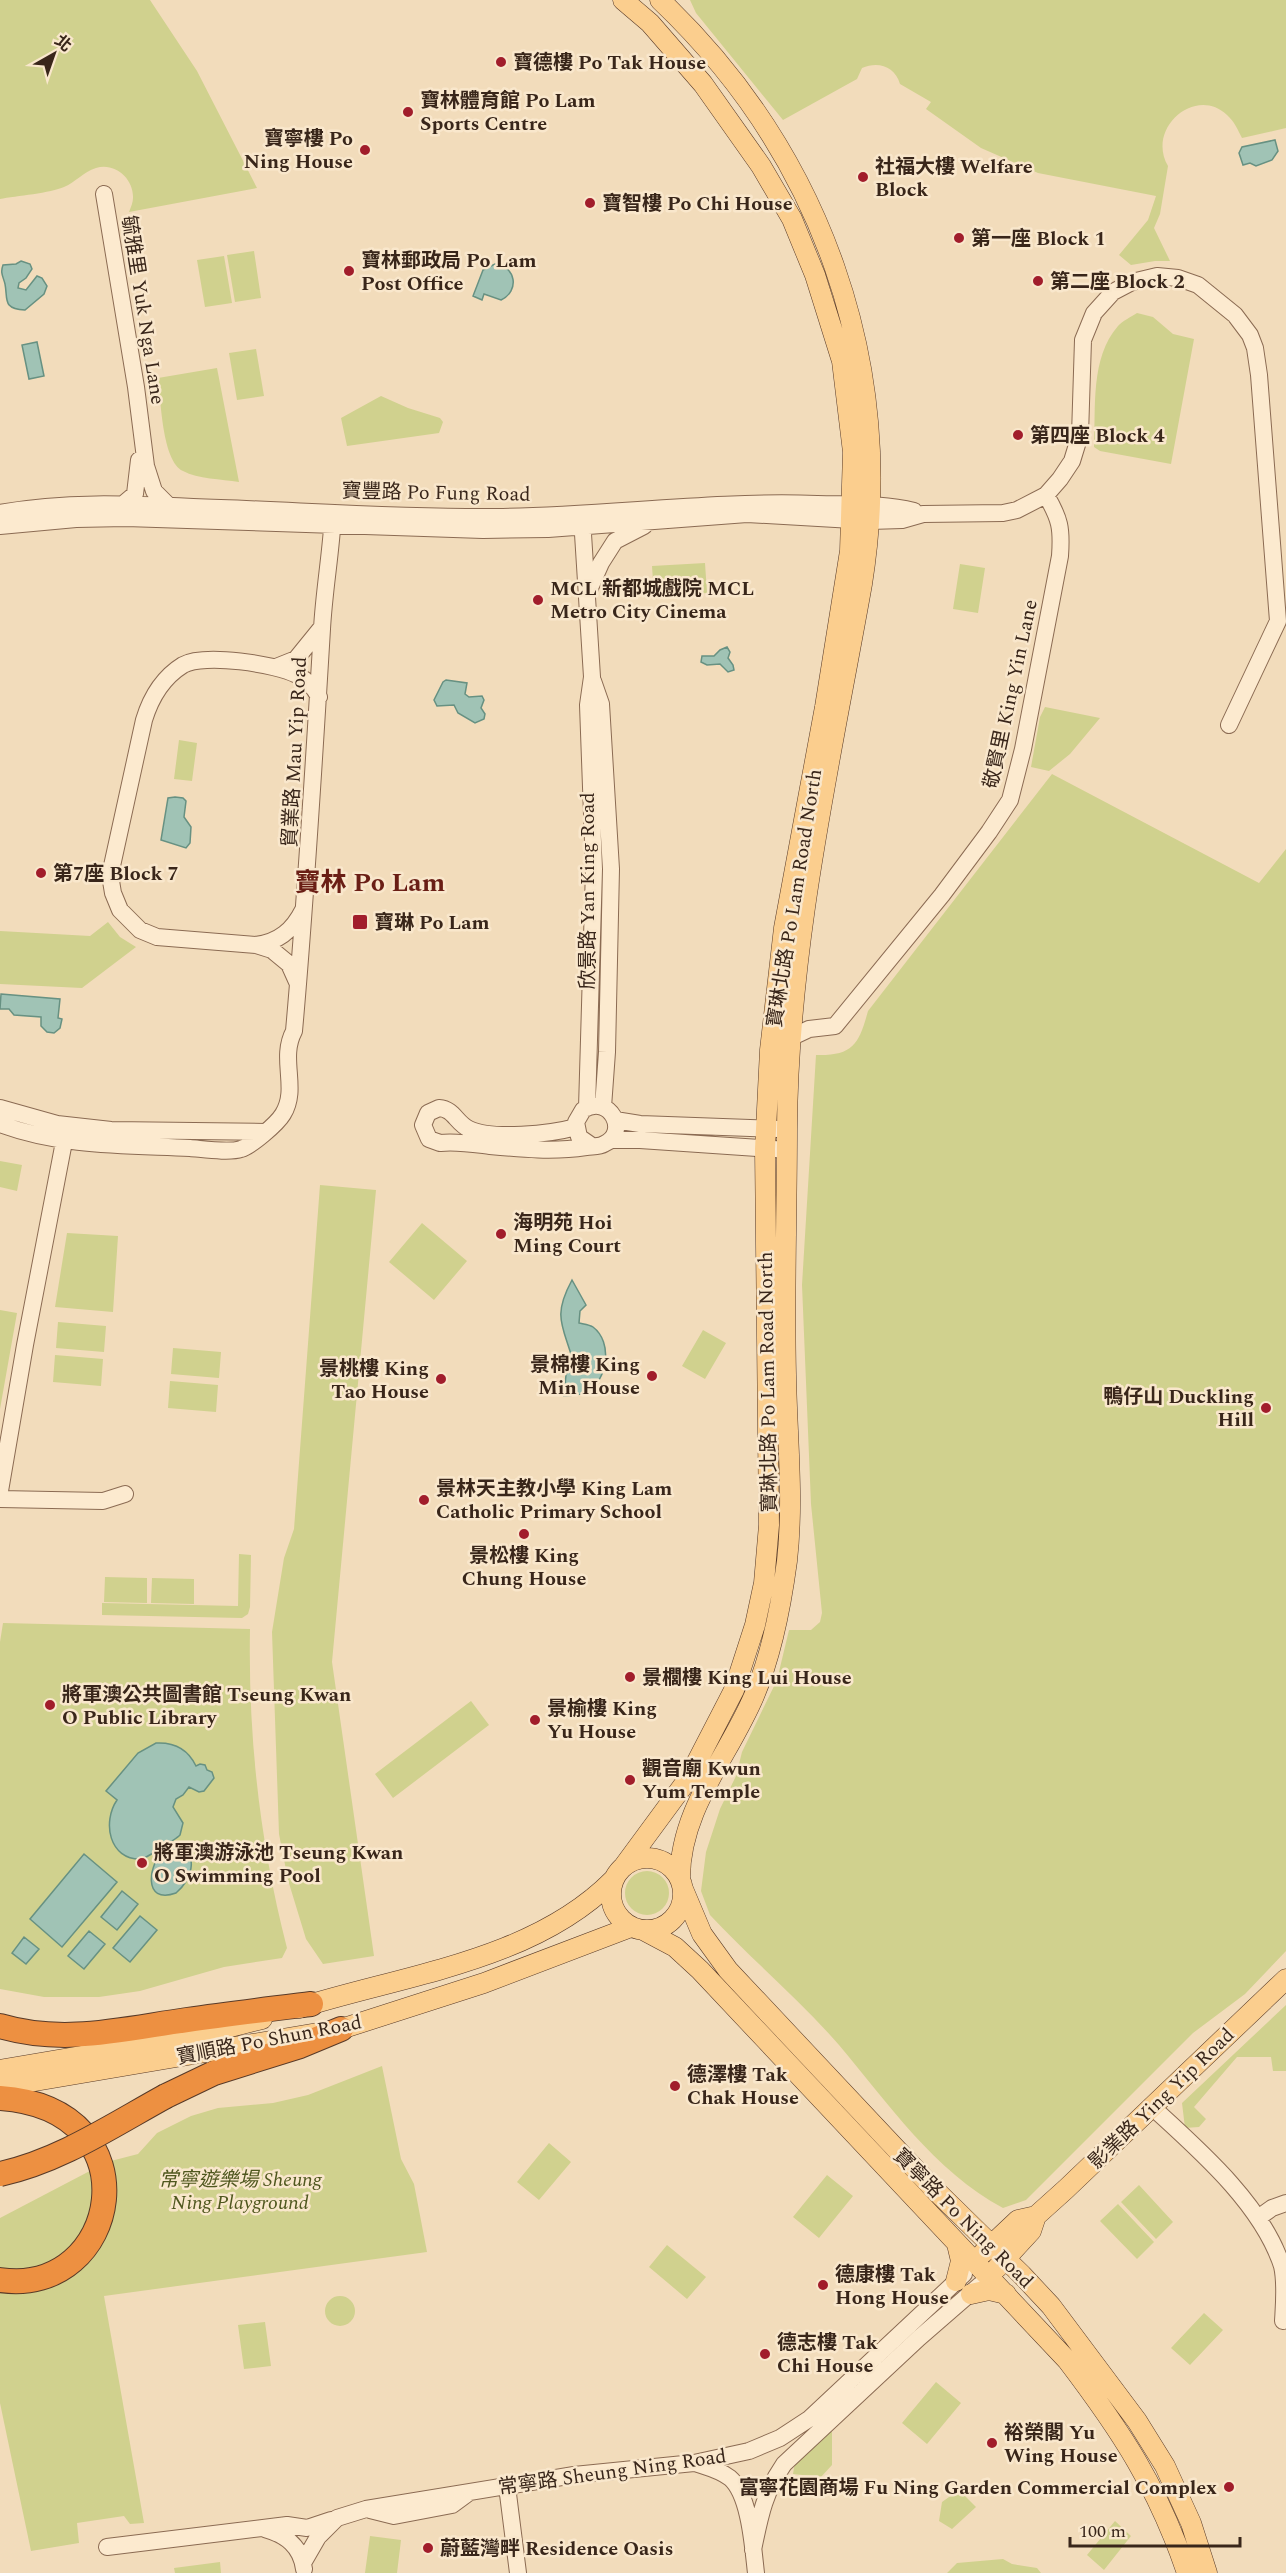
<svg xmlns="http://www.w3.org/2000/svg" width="1286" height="2573" font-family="Spectral,'Noto Sans TC',serif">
<rect width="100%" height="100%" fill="#f2dcbb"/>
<path fill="#d0d18e" d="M0 0H150L197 71 257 188 129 212C131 207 133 202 133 198 134 179 115 162 96 168 83 172 76 182 64 187 51 193 16 196 0 199Z
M690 0H1286V128L1242 138C1238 130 1234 121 1227 115 1195 85 1146 129 1168 166L1160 214 1154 228 1170 261H1155L1131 265 1119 255 1148 220 1156 196 1038 173 981 148 926 109 931 102 900 84C895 66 878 61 862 68L857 79 783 120 696 13Z
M254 251 261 298 235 302 227 255Z
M224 256 232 303 205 307 197 260Z
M1137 313 1153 317 1173 334 1194 339 1171 464 1100 451 1094 447C1096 408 1090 358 1118 326 1122 321 1131 317 1137 313Z
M256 349 264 396 237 400 229 353Z
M217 368 239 482C221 479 198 479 183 471 162 461 161 400 158 378Z
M381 396 408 408 440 418 443 422 439 433 347 446 341 418Z
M705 563 707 593 654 596 652 566Z
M960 564 985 568 978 613 953 609Z
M1045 707 1100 718 1070 754 1049 771 1031 767 1040 717Z
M179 740 197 743 192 781 174 779Z
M1052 774 1259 883 1286 849V1951L1245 1994 1193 2033 1026 2200 1003 2208C934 2171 888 2103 839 2045 799 1999 752 1960 710 1915L701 1891 706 1852 720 1809 736 1776 742 1752 777 1680 789 1630H811L820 1622 822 1613 811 1504 802 1285 816 1055C853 1056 859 1044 868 1011Z
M108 922 120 937 136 947 82 988 0 984V931L90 936Z
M0 1161 22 1165 17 1191 0 1187Z
M320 1185 376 1190 332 1662 374 1956 323 1964 306 1939 288 1880 279 1834 272 1632 284 1558 294 1529Z
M422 1223 467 1261 434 1300 389 1262Z
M67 1233 118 1236 113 1312 55 1307Z
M0 1310 17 1313 0 1409Z
M58 1322 106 1326 104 1352 56 1348Z
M703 1330 726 1343 705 1379 682 1366Z
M173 1348 221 1352 219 1378 171 1374Z
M55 1355 103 1359 101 1386 53 1382Z
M170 1381 218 1385 216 1412 168 1408Z
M239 1554 251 1555 250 1607 248 1614 242 1618 102 1615V1603L238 1606Z
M105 1577 147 1578V1603L104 1602Z
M152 1578 194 1579V1604L151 1603Z
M3 1623 250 1629C248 1738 260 1843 287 1948L282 1958 224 1967 140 1991 99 1997H44L0 1989V1642Z
M471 1701 489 1725 393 1798 375 1774Z
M625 1893a22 22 0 1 1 44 0a22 22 0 1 1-44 0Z
M1286 2005V2071H1273L1271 2057H1237L1194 2107 1206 2119 1199 2127 1185 2128 1182 2103Z
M382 2066 401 2159 414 2184 427 2252 104 2296 144 2523 130 2524 124 2516 77 2523 79 2543 31 2551 0 2403V2218L107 2162 138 2154 157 2133 191 2116 218 2108 273 2103 308 2095Z
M549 2143 571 2162 539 2200 517 2182Z
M827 2175 853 2196 819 2238 793 2217Z
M1139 2185 1173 2222 1156 2239 1121 2202Z
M1118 2204 1154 2242 1137 2259 1100 2221Z
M667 2245 706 2277 687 2299 649 2267Z
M325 2311a15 15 0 1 1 30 0a15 15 0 1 1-30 0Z
M1204 2313 1223 2330 1190 2365 1171 2348Z
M265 2322 271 2366 244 2369 238 2325Z
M936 2382 961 2403 927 2444 902 2423Z
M832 2432V2465L821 2477 793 2474 795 2462 821 2433Z
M959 2490 976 2507 952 2529 939 2521 942 2502Z
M1115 2521 1131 2536 1104 2570 1087 2555Z
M370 2536 401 2540 397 2573H365Z
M1003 2559 1012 2564 1037 2568 1041 2573H947L957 2563Z
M220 2562 221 2573H175L174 2568Z"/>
<path fill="#a0c3b5" stroke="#679182" stroke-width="1.5" d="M1275 140 1278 151 1272 160 1256 166 1250 163 1243 165 1239 153 1242 147Z
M21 261 30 264 32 269 26 278 19 283 18 288 26 290 37 276 42 278 47 286 44 294 25 310C2 309 8 299 5 284 3 276 0 273 3 265L16 264Z
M495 264C516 266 520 291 501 300L484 294 482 300 473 296 483 270Z
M37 342 44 376 29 379 22 345Z
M727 647 730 652 728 658 733 665 734 670 728 672 720 664 707 665 701 662 702 656H714L720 650Z
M446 680 467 683 465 694 469 697 482 696 484 700 481 708 485 714 484 719 475 723 458 713 454 705 437 706 434 700 443 682Z
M175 797 183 798 186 801 184 817 191 827 190 843 186 848 161 840 168 798Z
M1 994 60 999 58 1018 62 1019 60 1028 54 1033 47 1032 41 1026V1017L14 1015 9 1009H0Z
M572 1280 586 1305 580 1311 579 1323C583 1324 590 1325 593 1327 613 1342 608 1380 587 1392 581 1396 571 1395 564 1396L566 1375 573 1361C563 1325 552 1317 572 1280Z
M156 1743C175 1742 188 1749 196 1766L200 1764 205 1765 207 1770 212 1772 214 1778 204 1791 199 1792 189 1787 183 1795 176 1799 173 1807 183 1823 180 1835C176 1839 145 1859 141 1859 109 1860 102 1822 117 1800L106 1791 138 1753Z
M178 1846C201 1856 190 1881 176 1893 142 1905 148 1864 165 1848Z
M84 1854 117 1882 62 1947 30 1919Z
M122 1891 138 1904 117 1930 101 1917Z
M140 1916 157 1930 130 1962 113 1948Z
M89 1931 105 1944 84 1969 68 1956Z
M24 1937 39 1949 26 1964 12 1953Z"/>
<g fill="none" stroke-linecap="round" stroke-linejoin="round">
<defs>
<path id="minor" d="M104 194 136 387 146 466 154 491 169 506
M122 505 135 494 139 460
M0 513C63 501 129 504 193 507 293 510 396 518 496 517 604 516 710 500 817 504 849 505 883 503 914 511
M582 518 592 677 588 705 594 869 587 1108
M0 526 76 519 126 518 483 530 548 529 747 514 870 521 902 520 923 514 1003 513 1017 510 1046 495 1060 479 1072 461 1080 435 1083 340 1094 313 1113 292 1132 282 1157 276 1178 278 1198 285 1235 315 1250 335 1255 348 1259 375 1278 621 1229 725
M589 590 601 563 615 541 644 526
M276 667 296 659 322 627
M593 681 601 704 611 869 607 1052 603 1107
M256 945C279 942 293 930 303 910
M298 984 289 964 272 950 256 945 157 937 140 930 120 910 113 893 110 875 144 720C151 697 162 678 183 665 204 653 276 664 297 675 307 680 314 687 319 697
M792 1037 809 1029 835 1026 942 895 989 832 1010 800 1023 749 1060 556C1062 528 1060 519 1046 495
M0 1108 57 1124 111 1130 266 1132
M615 1120 640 1124 778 1129
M0 1124C61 1147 126 1145 190 1148 203 1149 229 1153 241 1149 251 1146 277 1124 283 1114 299 1088 279 1059 294 1031 306 897 314 763 322 629 324 591 331 553 333 515
M576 1127C551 1134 492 1140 469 1129 456 1123 454 1109 439 1108L428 1113 423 1125 429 1139 440 1143C456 1141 474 1144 490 1146 522 1149 554 1152 586 1147 592 1146 599 1147 604 1144 630 1133 610 1093 583 1110L576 1122 579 1137 592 1146
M611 1140H640L788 1150
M0 1491 25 1345 67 1126
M0 1499 103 1501 125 1494
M1151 2106C1198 2149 1262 2204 1282 2266 1286 2283 1284 2304 1283 2321
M1258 2218 1272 2208 1286 2203
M695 2463C707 2467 720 2470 730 2478 750 2495 753 2548 756 2573
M515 2484 510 2488 508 2494 518 2573
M370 2510 394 2516 452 2505 467 2494
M265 2529C286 2535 301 2546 304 2569
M107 2547 287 2525 307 2528 331 2520
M753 2550C760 2516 764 2493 784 2464L919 2338 980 2285
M303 2563 318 2537 337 2518 366 2509 574 2475 694 2463 749 2451 780 2438 809 2419 964 2274"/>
<path id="major" d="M623 0 650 23 703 84 761 166 792 219 815 275 842 361 853 452 850 551 825 707 784 928 770 1050 765 1149 769 1525 764 1583 755 1625 734 1690 688 1779 624 1866
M660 0C821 153 897 364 862 584 830 764 788 946 787 1129 787 1211 784 1293 786 1375 787 1437 794 1499 787 1561 781 1606 772 1654 754 1696 728 1757 680 1809 680 1878
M611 1894a36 36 0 1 1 72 0a36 36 0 1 1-72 0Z
M683 1889 702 1934 728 1970 931 2186 1022 2275 1051 2306 1137 2421 1165 2466 1191 2523 1207 2573
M643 1930 675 1947 700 1970 1067 2360C1121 2431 1158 2487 1187 2573
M299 2008C403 1975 533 1961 613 1880
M0 2070 182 2039 262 2019
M0 2087 341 2029 484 1983 631 1927
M983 2253 1018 2220 1036 2216 1066 2189 1286 1979
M997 2268 1031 2231 1036 2216
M956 2281 961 2261 957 2244
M971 2294 989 2290 1006 2294"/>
<path id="highway" d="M0 2026C64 2045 123 2029 187 2020 228 2014 270 2009 311 2004
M166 2096 214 2073 300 2046 341 2029
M0 2098C157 2109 120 2298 0 2280"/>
</defs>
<use href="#minor" stroke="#8b6b53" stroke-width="18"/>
<use href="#major" stroke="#583a28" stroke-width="21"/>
<use href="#highway" stroke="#583a28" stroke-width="26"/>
<use href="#minor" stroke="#fceacf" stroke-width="16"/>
<use href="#major" stroke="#fbce8e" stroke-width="20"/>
<use href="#highway" stroke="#ed9041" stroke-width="24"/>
<defs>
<path id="highway-bridge" d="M0 2174C60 2161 113 2125 166 2096"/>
</defs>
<use href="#highway-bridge" stroke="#583a28" stroke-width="26" stroke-linecap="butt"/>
<use href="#highway-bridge" stroke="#ed9041" stroke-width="24"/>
</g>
<g fill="#a11d2b" stroke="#f9e7cc" stroke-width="2">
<circle cx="501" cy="62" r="6"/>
<circle cx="408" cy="112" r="6"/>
<circle cx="365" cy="150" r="6"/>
<circle cx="863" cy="177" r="6"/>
<circle cx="590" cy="203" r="6"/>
<circle cx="959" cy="238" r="6"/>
<circle cx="349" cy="271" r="6"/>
<circle cx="1038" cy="281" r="6"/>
<circle cx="1018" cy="435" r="6"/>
<circle cx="538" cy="600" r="6"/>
<circle cx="41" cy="873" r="6"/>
<rect x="352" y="914" width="16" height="16" rx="3"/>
<circle cx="501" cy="1234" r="6"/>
<circle cx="652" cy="1376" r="6"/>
<circle cx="441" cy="1379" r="6"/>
<circle cx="1266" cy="1408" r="6"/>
<circle cx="424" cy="1500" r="6"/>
<circle cx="524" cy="1534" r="6"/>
<circle cx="630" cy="1677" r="6"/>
<circle cx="50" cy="1705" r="6"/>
<circle cx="535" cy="1720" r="6"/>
<circle cx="630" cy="1780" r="6"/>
<circle cx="142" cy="1863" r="6"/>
<circle cx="675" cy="2086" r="6"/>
<circle cx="823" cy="2285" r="6"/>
<circle cx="765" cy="2354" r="6"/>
<circle cx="992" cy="2443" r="6"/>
<circle cx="1229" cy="2487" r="6"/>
<circle cx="428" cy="2548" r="6"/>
</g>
<g text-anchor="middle" stroke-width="5" stroke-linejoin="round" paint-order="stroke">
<g font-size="20" font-weight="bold" fill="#39261a" stroke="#f9e7cc" text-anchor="start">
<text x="513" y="69">寶德樓 Po Tak House</text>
<text x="420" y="107">寶林體育館 Po Lam<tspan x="420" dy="23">Sports Centre</tspan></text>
<text x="353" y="145" text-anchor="end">寶寧樓 Po<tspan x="353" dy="23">Ning House</tspan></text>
<text x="875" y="173">社福大樓 Welfare<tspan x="875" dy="23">Block</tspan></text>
<text x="602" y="210">寶智樓 Po Chi House</text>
<text x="971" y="245">第一座 Block 1</text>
<text x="361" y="267">寶林郵政局 Po Lam<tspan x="361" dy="23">Post Office</tspan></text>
<text x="1050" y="288">第二座 Block 2</text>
<text x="1030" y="442">第四座 Block 4</text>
<text x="550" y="595">MCL 新都城戲院 MCL<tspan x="550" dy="23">Metro City Cinema</tspan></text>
<text x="53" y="880">第7座 Block 7</text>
<text x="374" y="929">寶琳 Po Lam</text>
<text x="513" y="1229">海明苑 Hoi<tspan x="513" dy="23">Ming Court</tspan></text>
<text x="640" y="1371" text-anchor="end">景棉樓 King<tspan x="640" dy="23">Min House</tspan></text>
<text x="429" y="1375" text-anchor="end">景桃樓 King<tspan x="429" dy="23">Tao House</tspan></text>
<text x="1254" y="1403" text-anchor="end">鴨仔山 Duckling<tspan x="1254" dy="23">Hill</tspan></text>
<text x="436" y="1495">景林天主教小學 King Lam<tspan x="436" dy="23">Catholic Primary School</tspan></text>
<text x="524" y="1562" text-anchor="middle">景松樓 King<tspan x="524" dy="23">Chung House</tspan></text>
<text x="642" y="1684">景櫚樓 King Lui House</text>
<text x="62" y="1701">將軍澳公共圖書館 Tseung Kwan<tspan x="62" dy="23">O Public Library</tspan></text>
<text x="547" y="1715">景榆樓 King<tspan x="547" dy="23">Yu House</tspan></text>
<text x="642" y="1775">觀音廟 Kwun<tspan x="642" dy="23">Yum Temple</tspan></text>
<text x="154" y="1859">將軍澳游泳池 Tseung Kwan<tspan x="154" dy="23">O Swimming Pool</tspan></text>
<text x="687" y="2081">德澤樓 Tak<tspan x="687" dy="23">Chak House</tspan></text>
<text x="835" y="2281">德康樓 Tak<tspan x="835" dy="23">Hong House</tspan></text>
<text x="777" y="2349">德志樓 Tak<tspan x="777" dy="23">Chi House</tspan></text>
<text x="1004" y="2439">裕榮閣 Yu<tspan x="1004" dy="23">Wing House</tspan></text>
<text x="1217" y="2494" text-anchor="end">富寧花園商場 Fu Ning Garden Commercial Complex</text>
<text x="440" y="2555">蔚藍灣畔 Residence Oasis</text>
</g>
<g font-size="20" fill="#39261a" stroke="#f9e7cc">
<text transform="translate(144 310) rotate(81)" y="7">毓雅里 Yuk Nga Lane</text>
<text transform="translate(436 492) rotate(1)" y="7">寶豐路 Po Fung Road</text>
<text transform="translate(1010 694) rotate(-78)" y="7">敬賢里 King Yin Lane</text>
<text transform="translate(294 752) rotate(-87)" y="7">貿業路 Mau Yip Road</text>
<text transform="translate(587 891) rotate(-90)" y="7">欣景路 Yan King Road</text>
<text transform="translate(794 898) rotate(-81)" y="7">寶琳北路 Po Lam Road North</text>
<text transform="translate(767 1382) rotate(-91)" y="7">寶琳北路 Po Lam Road North</text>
<text transform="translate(269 2039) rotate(-11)" y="7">寶順路 Po Shun Road</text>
<text transform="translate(1161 2098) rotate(-44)" y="7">影業路 Ying Yip Road</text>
<text transform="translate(964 2218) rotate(45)" y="7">寶寧路 Po Ning Road</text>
<text transform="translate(612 2471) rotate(-8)" y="7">常寧路 Sheung Ning Road</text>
</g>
<g font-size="20" font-style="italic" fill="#4f571e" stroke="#f9e7cc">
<text x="240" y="2186">常寧遊樂場 Sheung<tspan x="240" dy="23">Ning Playground</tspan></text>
</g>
<g font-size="26" font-weight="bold" fill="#6a1e15" stroke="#f9e7cc">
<text x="370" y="891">寶林 Po Lam</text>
</g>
</g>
<g transform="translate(54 54) rotate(40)" stroke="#f9e7cc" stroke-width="4.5" paint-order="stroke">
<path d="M0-4.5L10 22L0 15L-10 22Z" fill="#39261a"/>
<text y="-9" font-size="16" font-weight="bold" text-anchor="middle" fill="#39261a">北</text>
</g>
<path d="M1070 2537v9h170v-9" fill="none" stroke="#39261a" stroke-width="3"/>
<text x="1079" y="2537" font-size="18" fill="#39261a" stroke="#f9e7cc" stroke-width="4.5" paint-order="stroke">100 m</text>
</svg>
